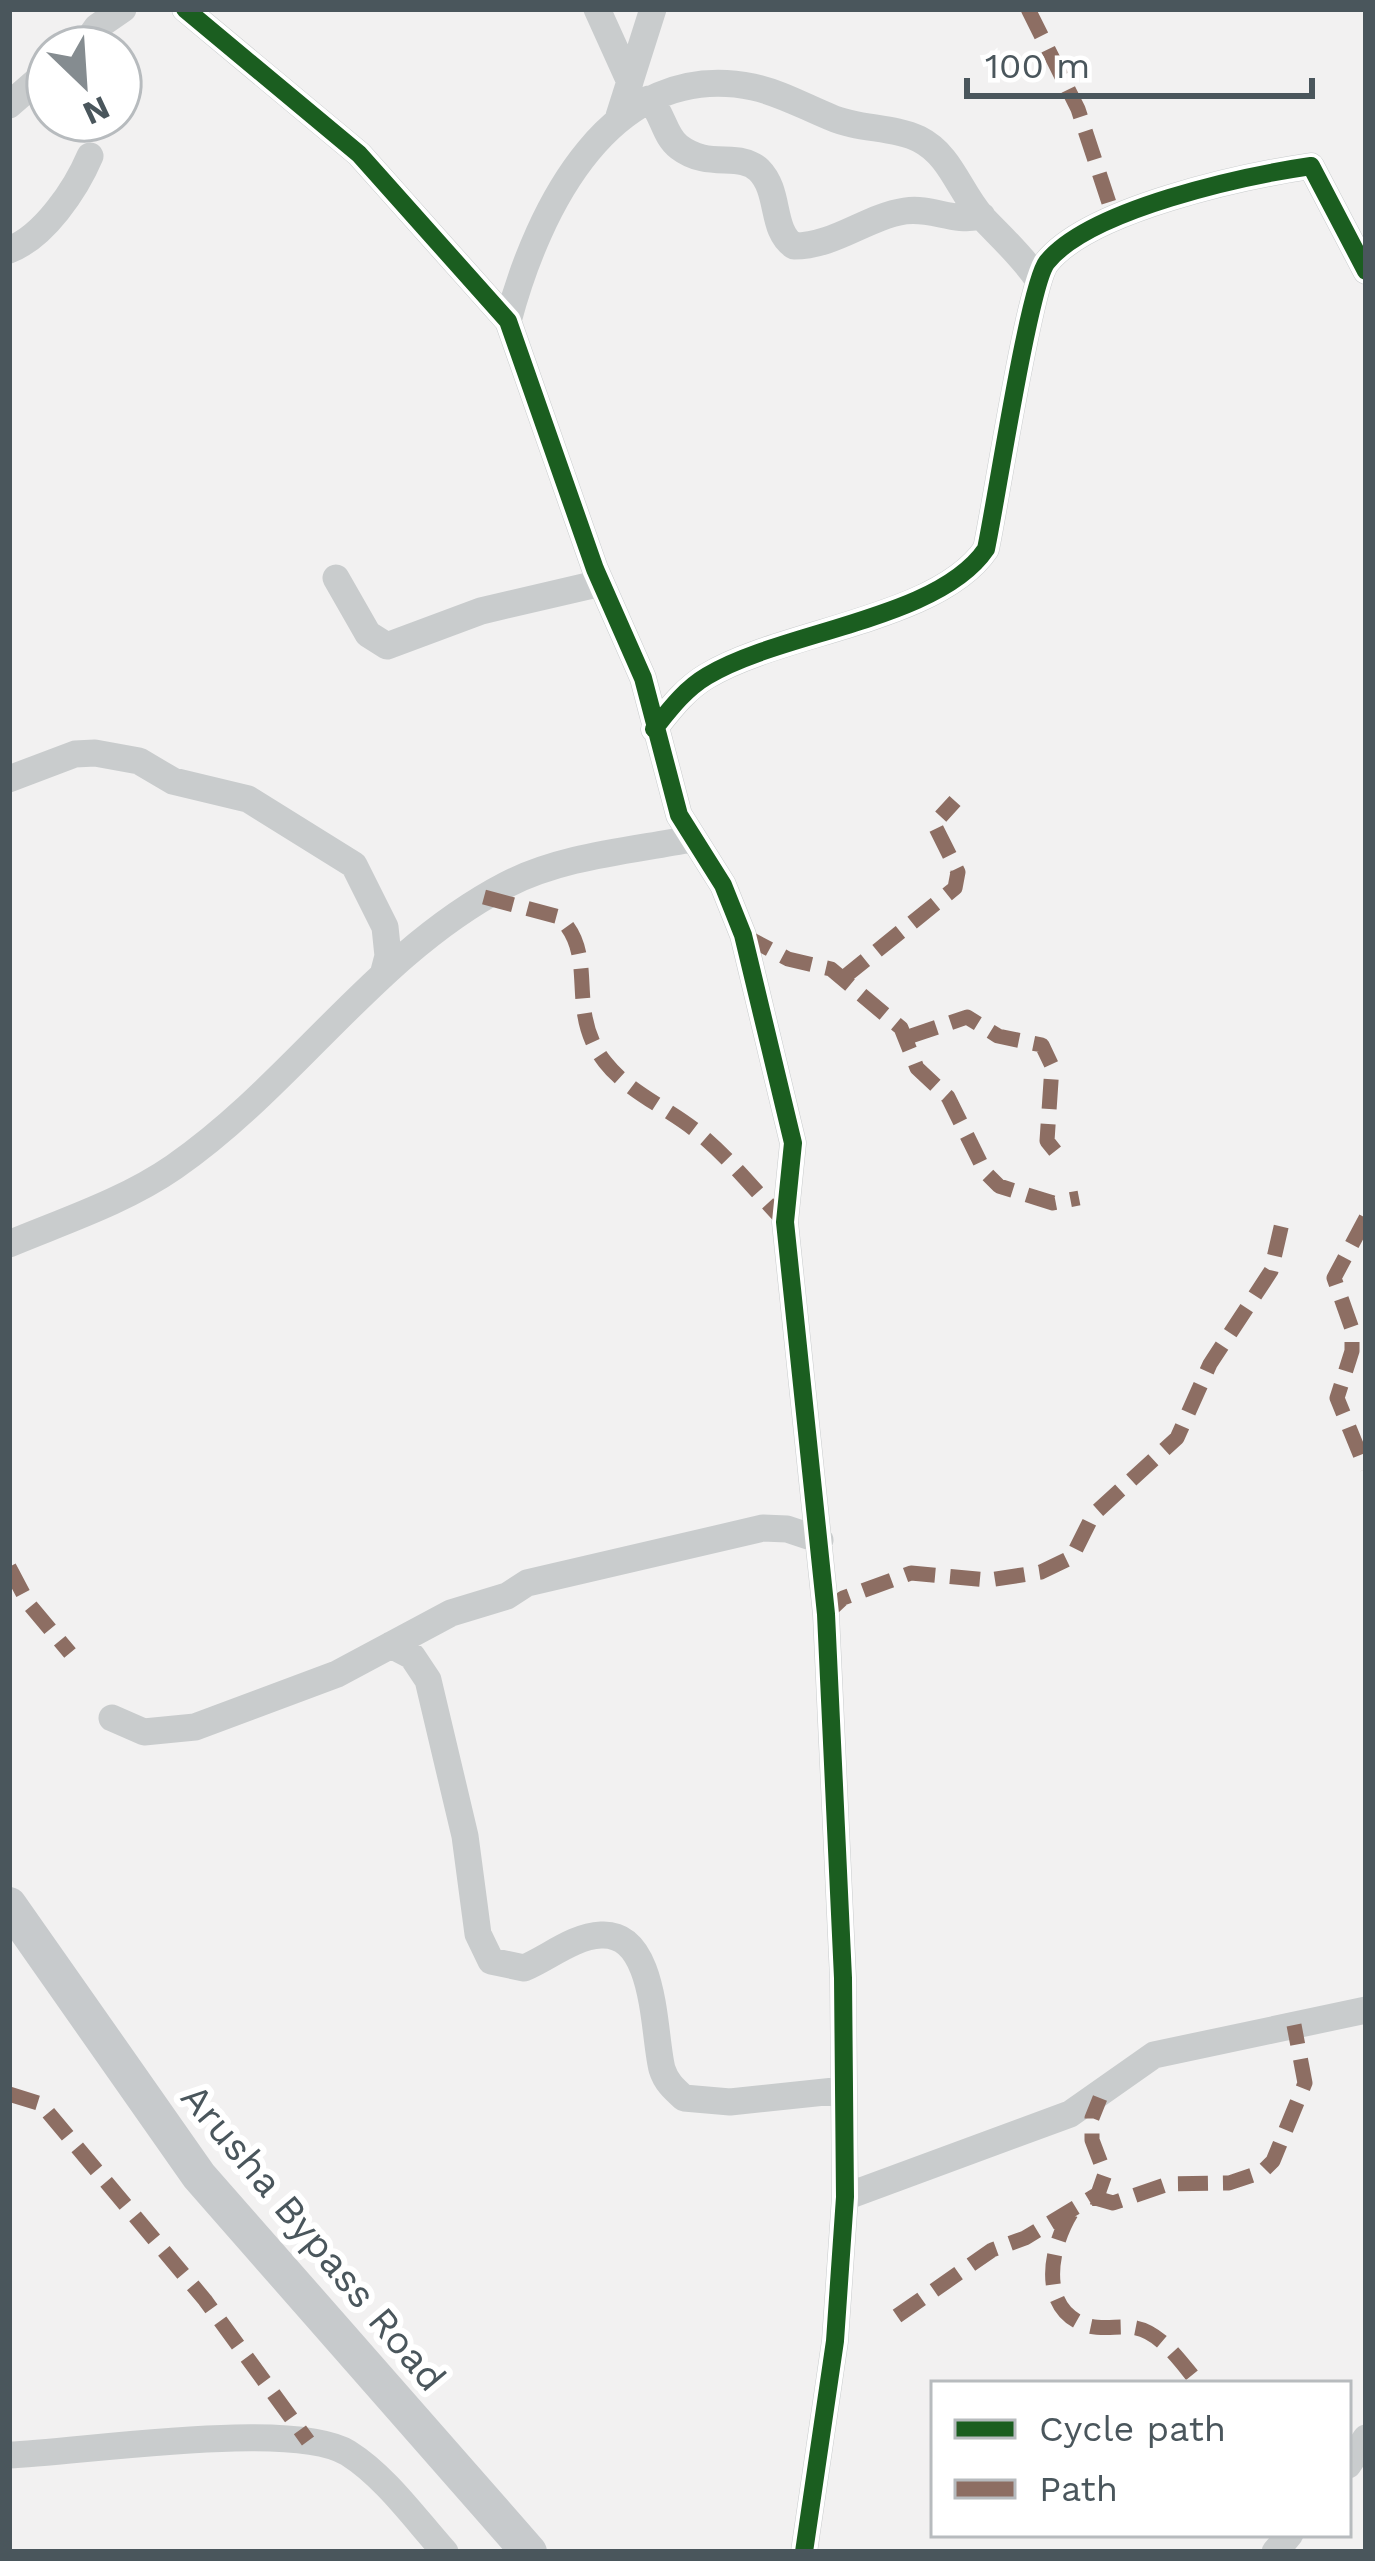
<svg xmlns="http://www.w3.org/2000/svg" width="1375" height="2561" font-family="'Work Sans',sans-serif">
<rect width="100%" height="100%" fill="#f2f1f1"/>
<g fill="none" stroke-linecap="round" stroke-linejoin="round">
<path stroke="#c9cccd" stroke-width="27" d="M185 9 359 154 508 321 595 569 643 678 679 815 723 885 743 935 793 1143 785 1222 826 1614 843 1978 845 2197 835 2341 804 2552
M597 9 630 82
M82 48 97 27 123 9
M649 99C663 113 664 136 679 147 709 170 739 151 759 170 781 192 770 230 794 246 835 246 866 217 905 211 933 207 953 223 982 216
M9 105 48 71
M619 116 653 9
M9 250C44 237 76 189 90 156
M508 321C538 208 611 58 753 87 781 93 805 107 830 117 859 130 892 126 919 139 951 155 959 191 982 217 1001 237 1021 255 1037 278
M336 578 368 634 387 646 481 611 601 583
M654 729C670 709 685 689 707 676 781 631 938 620 986 549 996 503 1029 284 1047 262 1090 209 1243 176 1311 166L1366 271
M9 779 75 754 95 753 139 761 173 781 248 799 354 865 385 927 388 956 383 975
M9 1244C64 1221 125 1201 174 1167 294 1084 375 953 506 885 562 856 629 851 691 839
M391 1645 412 1656 428 1680 465 1836 478 1934 491 1961 524 1968C548 1958 574 1936 601 1935 657 1932 653 2034 662 2069 666 2082 674 2089 684 2098L730 2102 844 2090
M112 1718 144 1732 195 1727 337 1674 451 1613 507 1596 527 1583 763 1528 787 1529 820 1540
M845 2197 1070 2114 1154 2055 1366 2010
M9 2455C83 2452 292 2419 348 2453 386 2477 416 2520 445 2552
M1348 2465 1366 2438
M1275 2552 1290 2534"/>
<path stroke="#c7cacc" stroke-width="36" d="M9 1905 199 2176 529 2552"/>
<path stroke="#8d6e63" stroke-width="15" stroke-dasharray="30 15" stroke-linecap="butt" d="M1028 9 1078 109 1114 218
M484 897 559 917C600 956 564 1010 605 1062 630 1094 671 1109 701 1135 732 1161 757 1193 785 1222
M743 935 788 959 831 969 901 1028 917 1068 948 1097 985 1172 999 1186 1053 1203 1079 1198
M842 979 955 888 958 872 934 824 955 801
M908 1037 967 1017 998 1036 1042 1045 1052 1066 1047 1141 1063 1161
M1366 1218 1334 1278 1352 1329V1351L1337 1398 1366 1469
M9 1567 28 1603 70 1653
M826 1614 843 1598 911 1573 989 1580 1041 1572 1072 1557 1093 1515 1177 1438 1210 1364 1271 1271 1282 1223
M9 2094 41 2104 205 2300 308 2441
M1092 2197 1113 2203 1168 2184 1229 2183 1262 2172 1273 2161 1305 2083 1294 2025
M1071 2213C1050 2247 1037 2311 1089 2326 1105 2330 1121 2325 1136 2328 1162 2333 1183 2365 1199 2384
M897 2316 992 2250 1025 2238 1098 2194 1105 2174 1092 2140V2118L1100 2098"/>
<defs>
<path id="cycleway" d="M185 9 359 154 508 321 595 569 643 678 679 815 723 885 743 935 793 1143 785 1222 826 1614 843 1978 845 2197 835 2341 804 2552
M654 729C670 709 685 689 707 676 781 631 938 620 986 549 996 503 1029 284 1047 262 1090 209 1243 176 1311 166L1366 271"/>
</defs>
<use href="#cycleway" stroke="#fff" stroke-width="26"/>
<use href="#cycleway" stroke="#1b5e20" stroke-width="18"/>
</g>
<g text-anchor="middle" stroke-width="12" stroke-linejoin="round" paint-order="stroke">
<g font-size="39" fill="#4a565c" stroke="#fff">
<text transform="translate(314 2237) rotate(50)" y="14">Arusha Bypass Road</text>
</g>
</g>
<rect width="1375" height="2561" fill="none" stroke="#4a565c" stroke-width="24"/>
<rect x="931" y="2381" width="420" height="156" fill="#ffffff" stroke="#b7bbbe" stroke-width="3"/>
<rect x="955" y="2420" width="60" height="18" fill="#1b5e20" stroke="#b7bbbe" stroke-width="3"/>
<text x="1039" y="2441" font-size="36" fill="#4a565c">Cycle path</text>
<rect x="955" y="2480" width="60" height="18" fill="#8d6e63" stroke="#b7bbbe" stroke-width="3"/>
<text x="1039" y="2501" font-size="36" fill="#4a565c">Path</text>
<g transform="translate(84 84) rotate(155)"><circle r="57" fill="#ffffff" stroke="#b7bbbe" stroke-width="3"/>
<path d="M0-9L21 45L0 30L-21 45Z" fill="#858c90"/>
<text y="-18" font-size="33" font-weight="bold" text-anchor="middle" fill="#4a565c">N</text>
</g>
<path d="M967 78v18h345v-18" fill="none" stroke="#4a565c" stroke-width="6"/>
<text x="985" y="78" font-size="36" fill="#4a565c" stroke="#ffffff" stroke-width="9" paint-order="stroke">100 m</text>
</svg>
